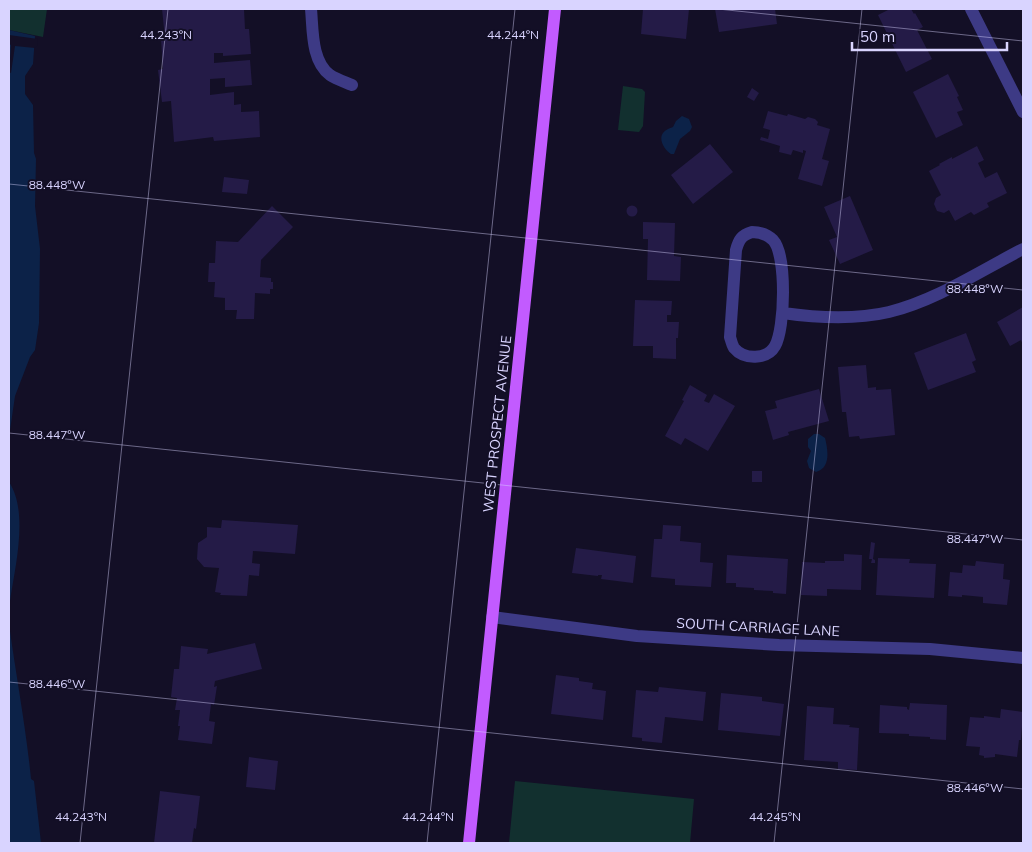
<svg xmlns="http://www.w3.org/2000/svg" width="1032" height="852" font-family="Mulish,sans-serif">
<rect width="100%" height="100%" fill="#130f26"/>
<path fill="#12302f" d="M9 9H47L43 37 9 30Z
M623 86 642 89 645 92 643 126 639 132 618 130Z
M515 781 694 799 690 843H509Z"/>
<path fill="#0c2248" d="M9 30 35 36 33 64 25 76V94L33 105 34 153 36 159 35 206 40 249 39 323 35 350 30 357 15 396 9 437Z
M682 116 689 119 692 127 690 131 680 139 674 154H671C665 150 658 140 663 133 665 130 670 128 673 127L676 121Z
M814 434H819L825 438C828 450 831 468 816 472L809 468 807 461 811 451 808 447V439Z
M9 482C29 512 15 567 10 601H9Z
M9 624C16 676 26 727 31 779L34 781 41 843H9Z"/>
<path fill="#130f26" d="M9 35 38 39 37 46 35 48 15 46 11 73 9 72 11 45 9 44Z"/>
<path fill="#241b47" d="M162 9H244L245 29H249L251 54 223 56V53H214V63L250 60 252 85 225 87V78L210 79V95L234 92V105L241 104V112L259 111 260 137 214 141 213 137 174 142 171 101 162 102 158 70 163 69 161 39 165 38Z
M643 9H689L686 39 641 34Z
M715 9H775L777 24 719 32Z
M890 9H911L914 14 915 13 923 27 917 30 932 59 906 72 878 15Z
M948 74 959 96 957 97 963 110 957 112 963 125 936 138 913 92Z
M752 88 759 93 754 101 747 97Z
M768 111 787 116 788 114 805 119 808 117 815 119 818 122 817 125 830 129 822 159 829 161 822 186 798 179 806 151 803 150V153L793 150 791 155 779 152 780 146 760 140 761 137 768 139 770 130 763 128Z
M710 144 733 172 693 204 671 175Z
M977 146 984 160 978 163 985 178 997 172 1007 193 987 203 989 207 974 215 971 212 955 221 949 210 944 213 937 211 934 204 936 198 941 195 929 171 940 165 939 164 952 157V159Z
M224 177 249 180 247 194 222 192Z
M850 196 873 250 840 264 829 240 837 237 824 207Z
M626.5 211a5.5 5.5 0 1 1 11 0a5.5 5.5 0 1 1-11 0Z
M272 206 293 227 261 260 260 277 271 278V282H273V289H270V294L255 293 254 319H236L237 310H225V298L214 297 215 282H208L209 263H215L216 241 238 242Z
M643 222 675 223 674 256 681 257 680 281 647 280 648 239H643Z
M635 300 672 301 671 315H667V322H679L678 338H676V359L653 358V346H633Z
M1023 307V345L1021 340 1010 346 997 322Z
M966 333 976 360 972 362 976 372 928 390 914 353Z
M866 365 868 388 876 387V390L891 389 895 435 860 439 859 436 849 437 846 412H842L838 367Z
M690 385 707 395 704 401 709 403 714 394 735 406 708 451 685 438 681 445 665 436 684 401 682 400Z
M819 389 829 421 788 432 789 435 773 440 765 411 777 408 775 401Z
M752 471H762V482H752Z
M222 520 298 525 295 554 253 551 252 563 260 564 259 576 249 575 247 596 220 595 221 593 215 592 219 568 204 567 197 559 198 543 207 537V527L221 528Z
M663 525 681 526 680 541 701 543 700 562 713 563 711 587 675 585V579L651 577 654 539H662Z
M871 542 875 543 873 559 875 560V563H871L872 559H869Z
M576 548 636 556 633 583 601 579 602 575H598V576L572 573Z
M844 554 862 555 861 590 827 589V596L801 595 802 562 825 563V561H844Z
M727 555 788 559 786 594 773 593V591L754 590V588L736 587V583H726Z
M878 558 910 559 909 563 936 564 934 598 876 595Z
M976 561 1004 564 1003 579 1010 580 1007 605 983 603V597L962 595V597L948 596 950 572 962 573 963 565 975 566Z
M255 643 262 669 215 681 214 687 217 686 214 705 211 704 209 721 215 722 212 744 178 740 180 726H178L180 710H175L177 698 171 697 174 669H179L181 646 208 649 207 654Z
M556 675 579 678V681L593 683 592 689 606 691 603 720 551 714Z
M659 687 706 692 703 721 665 717 662 743 642 741V738L632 737 636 690 658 692Z
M721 693 762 697V701L784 704 780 736 718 730Z
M910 703 947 705 946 740 930 739V737L909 736V734L879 733 880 705 907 707V709L909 710Z
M807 706 834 708 833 724 850 725 849 727 859 728 857 770 838 769V762L804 760Z
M1001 709 1023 712 1021 740H1019L1017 757 995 754V757L984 758V756L979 755 980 747 966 746 970 717 984 718V716L1000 718Z
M249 757 278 761 275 790 246 787Z
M160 791 200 796 196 829 194 828 192 843H154Z"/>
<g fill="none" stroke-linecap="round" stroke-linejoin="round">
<path stroke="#3d3a85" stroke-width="12" d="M311 9C313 29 311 61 330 75 336 79 345 82 352 85
M971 9 1023 112
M752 232C760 232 767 234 773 240 787 255 785 329 775 346 767 360 744 360 734 348 732 345 731 340 730 337L736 250C739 239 742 235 752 232Z
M783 313C818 318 855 320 889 312 937 300 980 271 1023 249
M492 617 637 636 779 645 930 649 1023 658"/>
<path stroke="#c25bff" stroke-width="12" d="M469 843 555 9"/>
</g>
<path fill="none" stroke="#d9d4ff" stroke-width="1" stroke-opacity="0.45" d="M718 9 1023 41M9 184 1023 290M9 433 1023 540M9 682 1023 789M80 843 168 9M427 843 515 9M774 843 862 9"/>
<g text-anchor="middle" stroke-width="4" stroke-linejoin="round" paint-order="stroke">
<g font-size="14" fill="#d9d4ff" stroke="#130f26">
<text transform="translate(497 424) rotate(-84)" y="5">WEST PROSPECT AVENUE</text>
<text transform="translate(758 627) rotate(3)" y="5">SOUTH CARRIAGE LANE</text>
</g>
</g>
<g font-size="12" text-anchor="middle" fill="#d9d4ff" stroke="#130f26" stroke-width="4" stroke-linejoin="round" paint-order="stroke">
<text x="166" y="39">44.243°N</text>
<text x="513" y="39">44.244°N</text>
<text x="57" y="189">88.448°W</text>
<text x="975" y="293">88.448°W</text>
<text x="57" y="439">88.447°W</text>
<text x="975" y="543">88.447°W</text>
<text x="57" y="688">88.446°W</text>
<text x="975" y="792">88.446°W</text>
<text x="81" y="821">44.243°N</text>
<text x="428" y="821">44.244°N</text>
<text x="775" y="821">44.245°N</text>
</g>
<rect width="1032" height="852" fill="none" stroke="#d9d4ff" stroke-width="20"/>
<path d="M852 42v8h155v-8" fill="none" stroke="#d9d4ff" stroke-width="2.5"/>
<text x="860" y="42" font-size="15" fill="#d9d4ff" stroke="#130f26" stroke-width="4" paint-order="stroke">50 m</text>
</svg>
